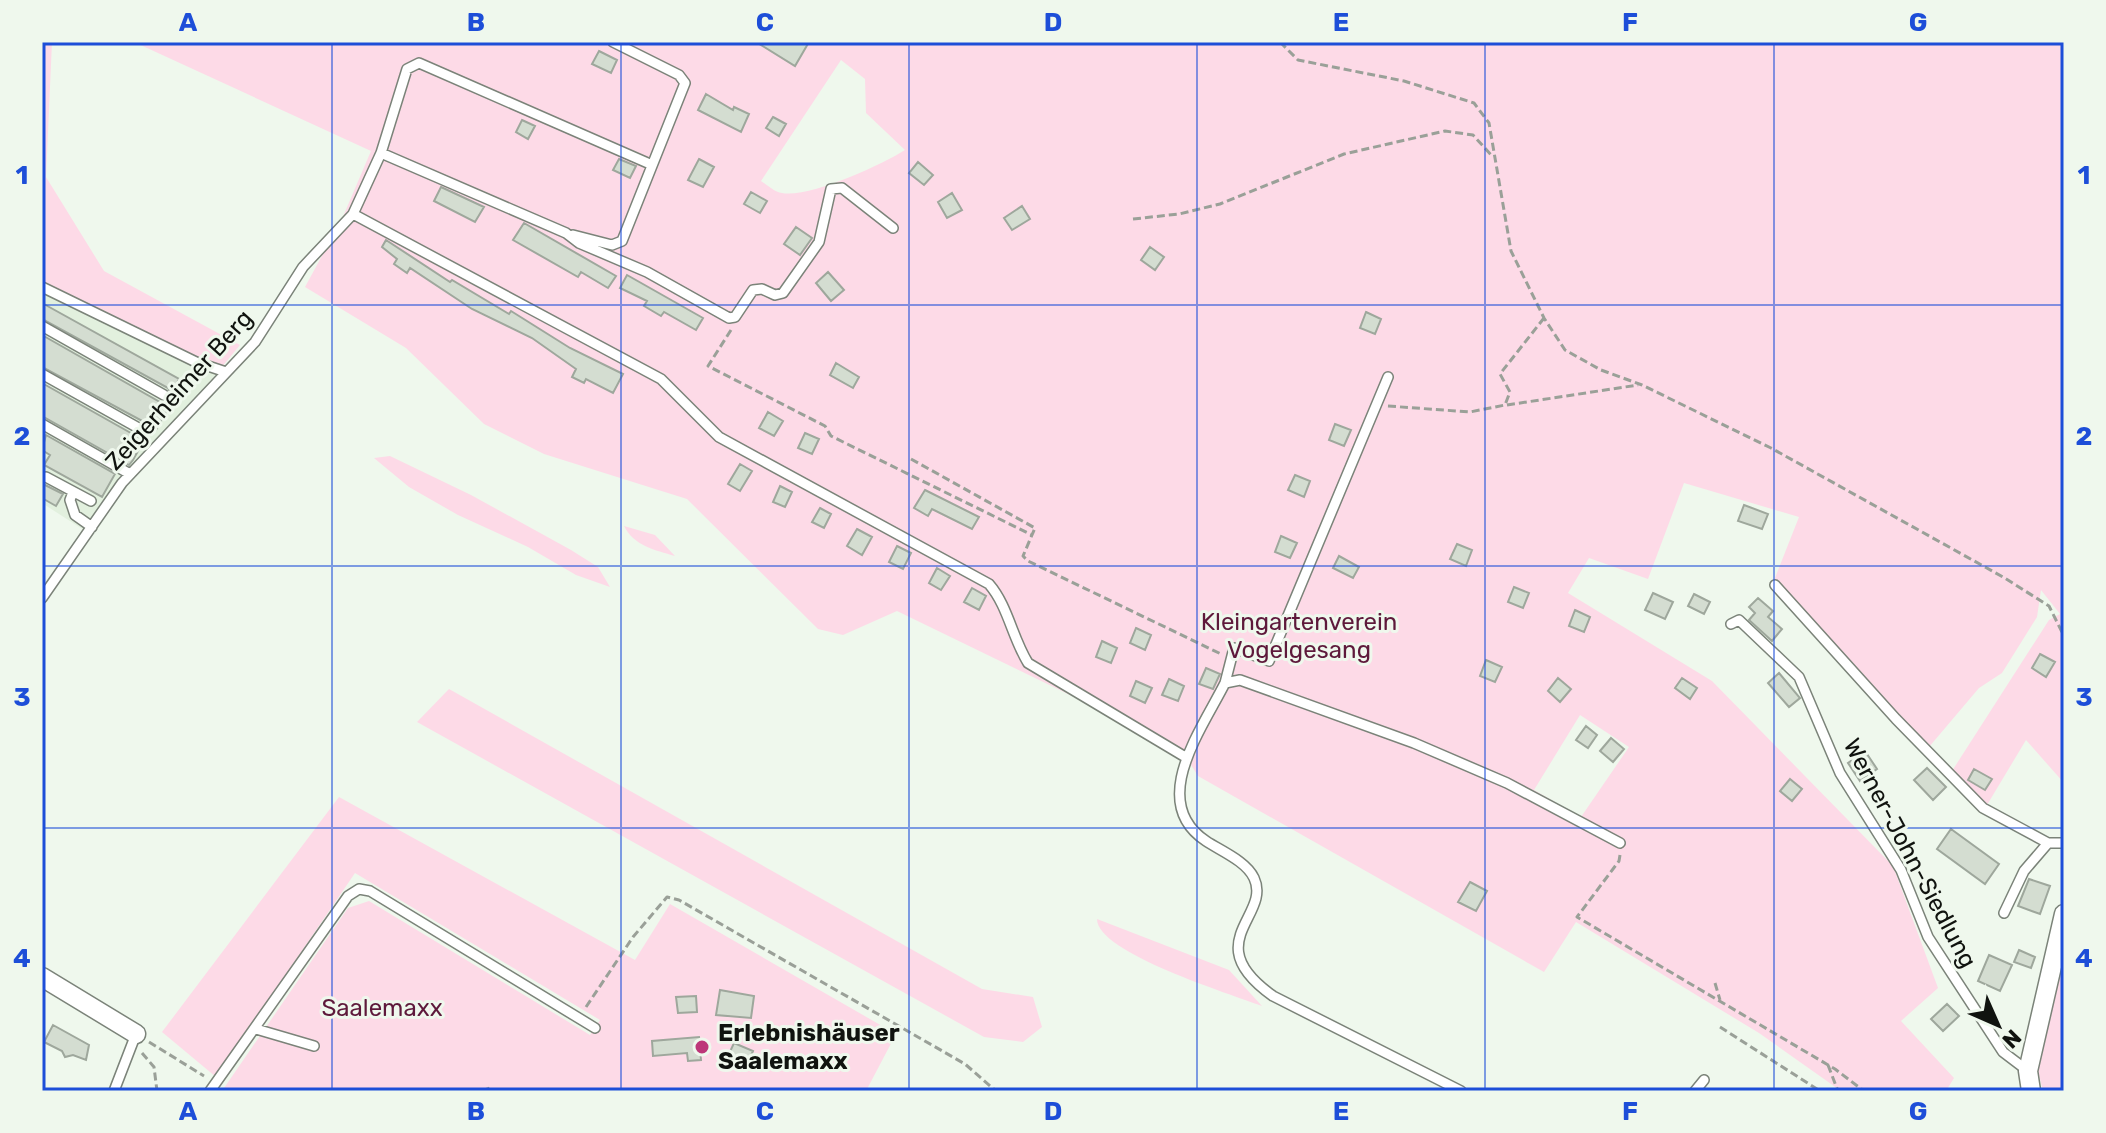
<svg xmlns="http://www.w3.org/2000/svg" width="2106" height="1133" font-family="Rubik,sans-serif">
<rect width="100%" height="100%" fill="#eff8ed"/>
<path fill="#e2f0de" d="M42 283 216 374 121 483 87 532 42 503Z"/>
<path fill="#fddae7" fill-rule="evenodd" d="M42 42H52L46 177 104 271 240 345 216 374 42 283Z
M134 42H2064V783L2026 740 1987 805 1952 771 2049 620 2060 614 2041 590 2037 617 2002 673 1979 688 1929 747 1771 588 1799 517 1684 483 1648 579 1589 558 1568 593 1712 681 1893 866 1938 988 1901 1021 1954 1078 1946 1091H1841L1759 1033 1576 922 1544 972 1198 776 1181 749 897 611 843 635 818 629 687 499 544 454 484 424 406 348 305 287 342 219 371 151ZM841 60 865 79 866 113 905 150C881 165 810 198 782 193 775 192 767 185 761 181ZM1580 715 1629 747 1581 817 1534 790Z
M390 456 471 495 571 550 598 567 610 587 576 575 528 547 458 515 409 487 374 458Z
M624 526 655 535 675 556C655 550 634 546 624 526Z
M449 689 982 989 1033 997 1042 1027 1023 1042 984 1037 417 722Z
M339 797 635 960 670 904 896 1034 866 1091H222L348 908 369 901 590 1035 600 1020 355 873 216 1077 162 1032Z
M1097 919 1229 970 1262 1006C1231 994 1097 953 1097 919Z
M2064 943V1091H2043L2036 1063Z"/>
<path fill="#d4ddd1" stroke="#9ea79c" stroke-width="2" d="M756 42H809L795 66Z
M599 51 617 60 611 73 592 64Z
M706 94 733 110 734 107 749 114 741 132 698 110Z
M773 117 786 124 779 136 766 128Z
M522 120 535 126 528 139 516 132Z
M619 159 636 166 630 178 613 170Z
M699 159 714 167 703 187 688 180Z
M918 162 933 175 924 185 909 173Z
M441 187 484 207 475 222 434 201Z
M751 192 767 201 760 213 744 204Z
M952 193 962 210 947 218 938 202Z
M1022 206 1030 219 1012 230 1004 218Z
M524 223 616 276 608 288 581 272 578 277 513 240Z
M796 227 812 238 800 255 784 244Z
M386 240 450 282 452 280 509 314 511 311 570 348 623 374 613 393 586 379 584 383 572 377 576 369 532 338 472 309 410 268 407 273 394 264 397 259 382 247Z
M1150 247 1164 257 1155 270 1141 260Z
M828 272 844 290 831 301 816 283Z
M627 275 703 318 696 330 664 312 661 316 644 306 647 301 620 288Z
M42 303 179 379 171 394 168 388 42 319Z
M1366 312 1381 319 1375 334 1360 328Z
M42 335 160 402H167L165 405 169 407 156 430 151 428 149 432 146 423 42 367Z
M836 363 859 377 853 388 830 375Z
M42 383 138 437 147 435 133 460 129 465 42 416Z
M768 412 783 421 774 436 759 428Z
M1335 424 1351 430 1344 446 1329 440Z
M805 433 819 439 812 454 798 448Z
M46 435 115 474 102 497 44 465 50 455 42 450Z
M740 464 752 471 740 491 728 484Z
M1295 475 1310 481 1304 497 1288 490Z
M43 484 63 494 56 506 42 498Z
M780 486 792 492 785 507 773 502Z
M925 490 979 517 972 529 932 509 928 516 914 508Z
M1744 505 1768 514 1762 529 1738 521Z
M820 508 831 514 824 528 812 522Z
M857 529 872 537 862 555 847 546Z
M1281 536 1297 543 1290 558 1275 552Z
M1457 544 1472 550 1466 566 1450 559Z
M897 546 911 553 903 569 889 562Z
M1339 556 1359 567 1353 578 1333 568Z
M937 568 950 576 941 590 929 583Z
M1514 587 1529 593 1523 608 1508 602Z
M972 588 986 596 979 610 964 602Z
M1653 593 1673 602 1665 619 1645 610Z
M1694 594 1710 602 1704 614 1688 606Z
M1758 598 1773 611 1768 617 1782 629 1772 641 1749 620 1755 613 1749 607Z
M1575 610 1590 617 1584 632 1569 626Z
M1136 628 1151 635 1145 650 1130 643Z
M1102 641 1117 648 1111 663 1096 657Z
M2040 654 2055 662 2046 677 2032 668Z
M1486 660 1502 667 1495 682 1480 676Z
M1206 668 1220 674 1213 689 1199 684Z
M1779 673 1800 698 1789 707 1768 683Z
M1558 678 1571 689 1560 702 1548 691Z
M1682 678 1697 688 1690 699 1675 688Z
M1169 679 1184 686 1178 701 1162 695Z
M1136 681 1152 688 1145 703 1130 696Z
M1586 726 1597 735 1588 748 1576 740Z
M1611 738 1624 749 1613 762 1600 751Z
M1865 751 1877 769 1860 781 1848 763Z
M1927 768 1946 787 1933 800 1914 780Z
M1974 769 1992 779 1985 790 1968 780Z
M1790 779 1802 789 1792 801 1780 791Z
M1951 829 1999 864 1985 884 1937 849Z
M2029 879 2050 886 2040 914 2018 906Z
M1470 882 1487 891 1476 911 1458 902Z
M2019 950 2035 957 2031 968 2014 962Z
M1989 955 2012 965 2000 991 1978 981Z
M720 990 754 996 751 1018 716 1015Z
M696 996 697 1012 678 1013 676 997Z
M1947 1004 1959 1016 1943 1031 1931 1019Z
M53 1025 89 1045 86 1060 73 1055 65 1057 62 1051 44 1042Z
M699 1037 701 1060 688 1061 687 1053 653 1056 652 1041Z
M734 1043 753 1051 746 1067 727 1058Z"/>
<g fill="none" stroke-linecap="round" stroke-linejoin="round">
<defs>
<path id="lane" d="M381 153 566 233 579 243 647 272 729 318 735 317 753 290 762 289 775 295 783 293 819 242 831 189 842 188 893 228
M353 214 661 379 719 437 989 584C1008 606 1012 637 1028 663L1187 758
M573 235 612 245 622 241 685 83 679 75 613 42
M42 287 196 362 226 372
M42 326 164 395
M42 374 142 430
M42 424 130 474
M46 477 91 501
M73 492 70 500 75 515 92 527
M1775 585 1896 719 1983 808 2048 843H2064
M42 598 122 483 255 342 303 267 353 214 381 153 407 69 419 63 650 164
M1731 624 1739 620 1799 677 1840 773 1901 870 1928 937 2003 1052 2028 1071
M1225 683 1234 648 1269 661 1388 377
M2004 913 2024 871 2048 843
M256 1029 314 1046
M114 1091 136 1034
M210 1091 348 896 359 889 370 891 595 1028
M1461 1091 1273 996C1197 942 1272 916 1254 878 1246 861 1221 851 1206 841 1147 802 1202 729 1225 683L1240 680 1414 743 1507 783 1620 843
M1695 1091 1704 1080"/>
<path id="street" d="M42 977 136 1034
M2031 1091 2028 1071 2064 914"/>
</defs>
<use href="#lane" stroke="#7b8379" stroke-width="12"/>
<use href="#street" stroke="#7b8379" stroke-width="21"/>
<path stroke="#9aa098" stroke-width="3" stroke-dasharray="8 4" stroke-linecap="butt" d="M1280 42 1298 60 1404 81 1474 103 1489 123 1511 251 1544 318 1565 350 1601 370 1642 385 1771 448 2003 577 2049 606 2064 636
M1133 219 1179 214 1220 204 1344 154 1445 131 1473 135 1493 157
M731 330 708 366 825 426 831 436 1032 535
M1507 405 1638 385
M1388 406 1470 412 1505 405 1510 392 1500 374 1544 318
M911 459 1035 528 1023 556 1028 561 1221 654
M1620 855 1619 861 1577 917 1835 1069 1864 1091
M1715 983 1720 1000
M586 1007 633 937 667 897 679 900 965 1064 996 1091
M1720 1027 1820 1091
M149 1042 204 1076
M142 1053 154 1067 157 1091
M1828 1065 1838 1091
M482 1091 490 1088 494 1091"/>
<use href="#lane" stroke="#fff" stroke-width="9"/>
<use href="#street" stroke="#fff" stroke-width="18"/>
</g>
<path fill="none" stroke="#1d4ed8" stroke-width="2" stroke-opacity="0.55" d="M332 42V1091M621 42V1091M909 42V1091M1197 42V1091M1485 42V1091M1774 42V1091M42 305H2064M42 566H2064M42 828H2064"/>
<circle fill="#bd3779" stroke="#eff8ed" stroke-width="3" cx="702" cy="1047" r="8"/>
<g text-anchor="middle" stroke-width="6" stroke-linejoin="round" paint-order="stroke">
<g font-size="24" fill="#10130f" stroke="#eff8ed">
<text transform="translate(179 390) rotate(-48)" y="8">Zeigerheimer Berg</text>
<text transform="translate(1910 853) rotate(62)" y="8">Werner-John-Siedlung</text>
</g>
<g font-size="24" fill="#5e193b" stroke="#eff8ed">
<text x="1299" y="630">Kleingartenverein<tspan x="1299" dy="28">Vogelgesang</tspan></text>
<text x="382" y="1016">Saalemaxx</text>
</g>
<g font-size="24" font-weight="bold" fill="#10130f" stroke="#eff8ed" text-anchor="start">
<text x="718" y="1041">Erlebnishäuser<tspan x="718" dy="28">Saalemaxx</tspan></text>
</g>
</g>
<rect width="2106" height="1133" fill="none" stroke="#eff8ed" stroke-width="88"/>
<g transform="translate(1998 1025) rotate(135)" stroke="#eff8ed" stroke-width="6" paint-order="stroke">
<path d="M0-6L14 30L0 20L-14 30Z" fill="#10130f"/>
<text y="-12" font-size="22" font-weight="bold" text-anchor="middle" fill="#10130f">N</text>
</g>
<rect x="44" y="44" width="2018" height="1045" fill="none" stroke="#1d4ed8" stroke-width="3"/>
<g font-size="26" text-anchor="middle" font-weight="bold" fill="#1d4ed8">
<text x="188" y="31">A</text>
<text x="476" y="31">B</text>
<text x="765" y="31">C</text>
<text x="1053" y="31">D</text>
<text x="1341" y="31">E</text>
<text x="1630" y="31">F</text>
<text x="1918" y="31">G</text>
<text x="22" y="184">1</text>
<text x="2084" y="184">1</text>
<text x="22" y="445">2</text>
<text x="2084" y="445">2</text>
<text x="22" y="706">3</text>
<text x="2084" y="706">3</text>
<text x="22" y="967">4</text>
<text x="2084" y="967">4</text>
<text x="188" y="1120">A</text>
<text x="476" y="1120">B</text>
<text x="765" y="1120">C</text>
<text x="1053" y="1120">D</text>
<text x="1341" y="1120">E</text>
<text x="1630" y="1120">F</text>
<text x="1918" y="1120">G</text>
</g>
</svg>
